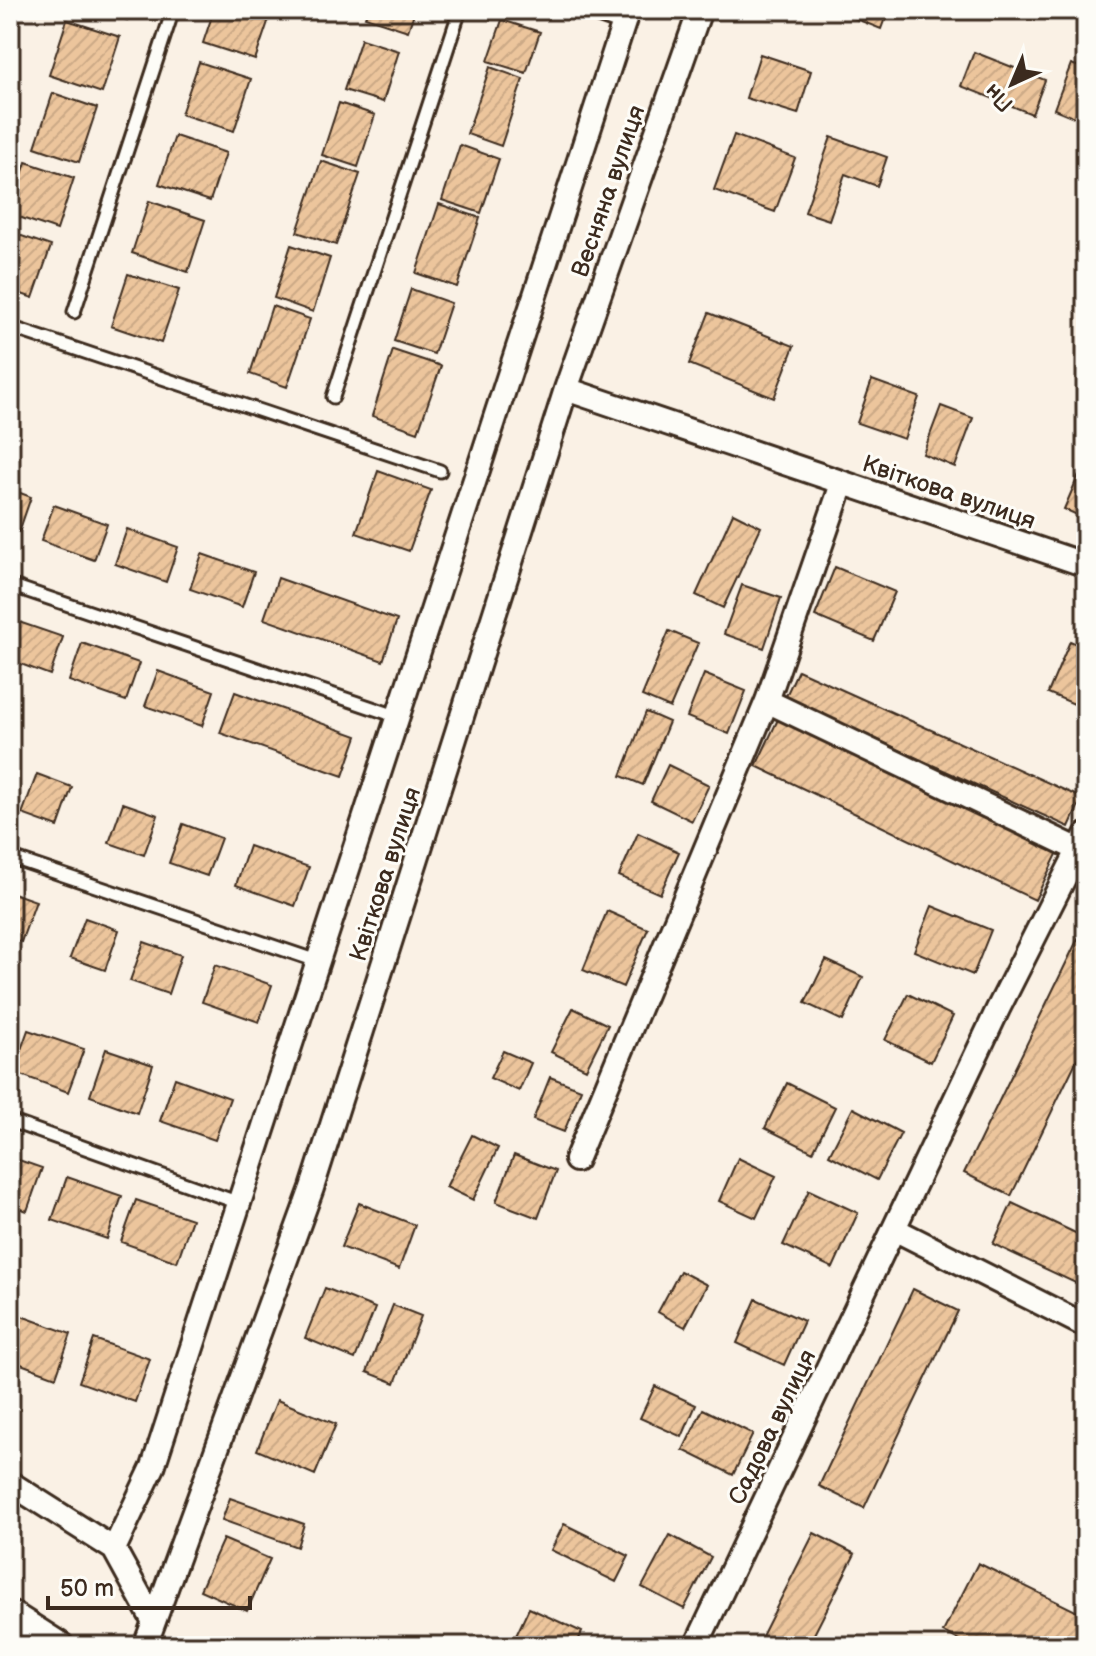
<svg xmlns="http://www.w3.org/2000/svg" width="1096" height="1656" font-family="'Balsamiq Sans',sans-serif">
<defs>
<pattern id="building-hatch" width="6" height="6" patternUnits="userSpaceOnUse" patternTransform="scale(2)"><rect width="6" height="6" fill="#ecc59c"/><path d="M-1 1l2-2M0 6l6-6M5 7l2-2" fill="none" stroke="#cba986"/></pattern>
</defs>
<rect width="100%" height="100%" fill="#faf1e5"/>
<filter id="ink" filterUnits="userSpaceOnUse"><feTurbulence type="fractalNoise" baseFrequency=".0125" numOctaves="2"/><feDisplacementMap in="SourceGraphic" scale="16" xChannelSelector="R" yChannelSelector="G"/><feConvolveMatrix kernelMatrix="1 2 1 2 8 2 1 2 1" color-interpolation-filters="sRGB"/></filter>
<g filter="url(#ink)">
<path fill="url(#building-hatch)" stroke="#3b2a1e" stroke-width="2" d="M97 10H130L127 20Z
M214 10H272L255 60 203 43Z
M368 10H415L408 31 365 17Z
M843 10H888L881 29 841 13Z
M67 20 120 37 102 93 49 75Z
M502 20 540 32 526 73 488 61Z
M361 39 399 51 383 102 344 90Z
M974 52 1045 80 1032 114 961 86Z
M760 54 811 71 798 114 746 98Z
M199 62 251 79 234 131 181 114Z
M1071 64 1086 69V122L1054 109Z
M490 67 523 79 501 146 467 134Z
M53 93 97 108 79 162 35 147Z
M339 103 375 115 358 167 322 155Z
M734 135 795 158 775 212 714 190Z
M175 136 226 153 210 201 159 184Z
M831 137 887 157 877 186 845 174 829 220 805 212Z
M460 145 499 159 481 213 442 200Z
M321 161 360 174 336 245 297 232Z
M26 162 74 178 57 230 10 214Z
M149 201 205 220 188 272 132 253Z
M439 204 480 218 457 287 416 273Z
M10 232 51 246 33 298 10 290Z
M291 245 330 258 313 312 274 298Z
M128 274 179 290 161 343 111 326Z
M411 289 451 303 434 354 394 341Z
M272 306 310 319 287 387 250 374Z
M709 313 794 346 774 398 689 364Z
M393 350 441 366 418 432 372 416Z
M872 380 919 397 904 439 857 423Z
M941 406 973 418 955 467 923 454Z
M1086 458V519L1064 509Z
M378 471 431 490 409 551 356 533Z
M10 489 31 497 19 532 10 529Z
M54 505 107 524 94 560 41 541Z
M733 513 761 527 723 608 696 595Z
M127 529 178 547 166 582 115 564Z
M202 554 254 572 242 607 190 589Z
M835 567 895 592 874 641 815 616Z
M278 578 397 620 383 661 264 619Z
M742 585 781 598 764 648 724 634Z
M10 619 63 637 50 675 10 660Z
M669 631 698 643 670 708 642 696Z
M1070 641 1086 648V709L1048 693Z
M82 643 139 663 126 701 69 681Z
M798 670 1082 798 1069 827 785 698Z
M158 671 214 691 202 726 145 706Z
M704 674 746 691 729 734 687 717Z
M235 692 357 736 343 776 220 733Z
M646 712 669 722 643 785 621 776Z
M779 717 1059 850 1035 900 756 766Z
M668 765 709 785 692 821 651 801Z
M37 774 72 787 58 827 22 814Z
M123 803 158 815 144 855 109 843Z
M183 824 221 838 207 876 169 863Z
M638 833 679 852 660 894 619 876Z
M249 846 309 867 295 906 236 885Z
M10 892 36 901 21 942 10 938Z
M932 906 991 930 973 975 914 951Z
M607 911 648 929 623 987 583 970Z
M85 918 119 930 105 970 70 958Z
M1086 922V1041L1011 1196 964 1173Z
M144 942 181 955 168 994 130 981Z
M826 960 863 977 843 1021 805 1003Z
M215 965 272 985 259 1022 202 1002Z
M908 994 953 1016 931 1062 885 1040Z
M573 1008 608 1025 586 1069 551 1052Z
M28 1030 84 1049 68 1092 13 1072Z
M106 1049 153 1065 137 1113 90 1096Z
M503 1051 531 1063 519 1091 490 1078Z
M550 1077 581 1089 564 1132 533 1120Z
M175 1078 230 1098 215 1140 160 1121Z
M787 1083 835 1107 813 1152 765 1128Z
M853 1108 901 1133 877 1180 829 1155Z
M472 1135 498 1148 473 1200 446 1187Z
M514 1155 556 1171 538 1218 496 1202Z
M10 1157 42 1168 27 1211 10 1205Z
M738 1158 776 1176 756 1218 719 1201Z
M67 1177 122 1196 107 1239 52 1220Z
M809 1190 858 1213 833 1268 783 1245Z
M136 1200 192 1219 177 1262 121 1242Z
M359 1203 415 1225 399 1269 341 1247Z
M1012 1203 1086 1238V1288L993 1244Z
M680 1271 707 1285 685 1327 658 1312Z
M325 1288 375 1308 355 1359 305 1338Z
M913 1289 958 1311 864 1508 819 1486Z
M756 1299 804 1321 784 1365 737 1343Z
M393 1305 421 1316 395 1383 367 1372Z
M16 1314 71 1334 56 1377 10 1360V1330Z
M94 1339 150 1359 135 1402 79 1382Z
M655 1386 696 1405 682 1437 640 1418Z
M277 1400 336 1424 315 1475 257 1450Z
M703 1409 753 1434 733 1475 683 1450Z
M230 1498 304 1524 297 1547 222 1520Z
M564 1524 629 1556 616 1582 551 1550Z
M814 1533 855 1554 808 1646H757Z
M670 1535 711 1557 684 1609 642 1587Z
M223 1539 270 1559 247 1611 200 1590Z
M978 1563 1086 1616V1646H971L943 1632Z
M529 1608 582 1632 576 1646H528L514 1640Z"/>
<g fill="none" stroke-linecap="round" stroke-linejoin="round">
<defs>
<path id="service" d="M581 10 623 25
M74 312 173 10
M10 327 440 471
M333 397 460 10
M10 585 396 716
M10 857 317 961
M10 1121 239 1203"/>
<path id="minor" d="M566 389 1086 565
M767 701 1079 850
M576 1160 767 701 842 484
M896 1230 1086 1326
M10 1483 114 1549 153 1620
M114 1549 153 1467 628 10
M145 1646 312 1188 566 389 700 10
M696 1646 998 1009 1086 835"/>
<path id="tertiary" d="M10 1614 60 1646"/>
</defs>
<use href="#service" stroke="#3b2a1e" stroke-width="17"/>
<use href="#minor" stroke="#3b2a1e" stroke-width="28"/>
<use href="#tertiary" stroke="#3b2a1e" stroke-width="32"/>
<use href="#service" stroke="#fdfcf7" stroke-width="11"/>
<use href="#minor" stroke="#fdfcf7" stroke-width="22"/>
<use href="#tertiary" stroke="#fdfcf7" stroke-width="26"/>
</g>
</g>
<g text-anchor="middle" stroke-width="6" stroke-linejoin="round" paint-order="stroke">
<g font-size="24" fill="#3b2a1e" stroke="#fdfcf7">
<text transform="translate(608 191) rotate(-71)" y="8">Весняна вулиця</text>
<text transform="translate(949 492) rotate(19)" y="8">Квіткова вулиця</text>
<text transform="translate(385 874) rotate(-72)" y="8">Квіткова вулиця</text>
<text transform="translate(772 1427) rotate(-64)" y="8">Садова вулиця</text>
</g>
</g>
<rect width="1096" height="1656" fill="none" stroke="#fdfcf7" stroke-width="40"/>
<rect x="20" y="20" width="1056" height="1616" fill="none" stroke="#3b2a1e" stroke-width="3" filter="url(#ink)"/>
<g transform="translate(1012 84) rotate(224)" stroke="#fdfcf7" stroke-width="6" paint-order="stroke">
<path d="M0-6L14 30L0 20L-14 30Z" fill="#3b2a1e"/>
<text y="-12" font-size="22" font-weight="bold" text-anchor="middle" fill="#3b2a1e">Пн</text>
</g>
<path d="M48 1596v12h202v-12" fill="none" stroke="#3b2a1e" stroke-width="4"/>
<text x="60" y="1596" font-size="24" fill="#3b2a1e" stroke="#fdfcf7" stroke-width="6" paint-order="stroke">50 m</text>
</svg>
